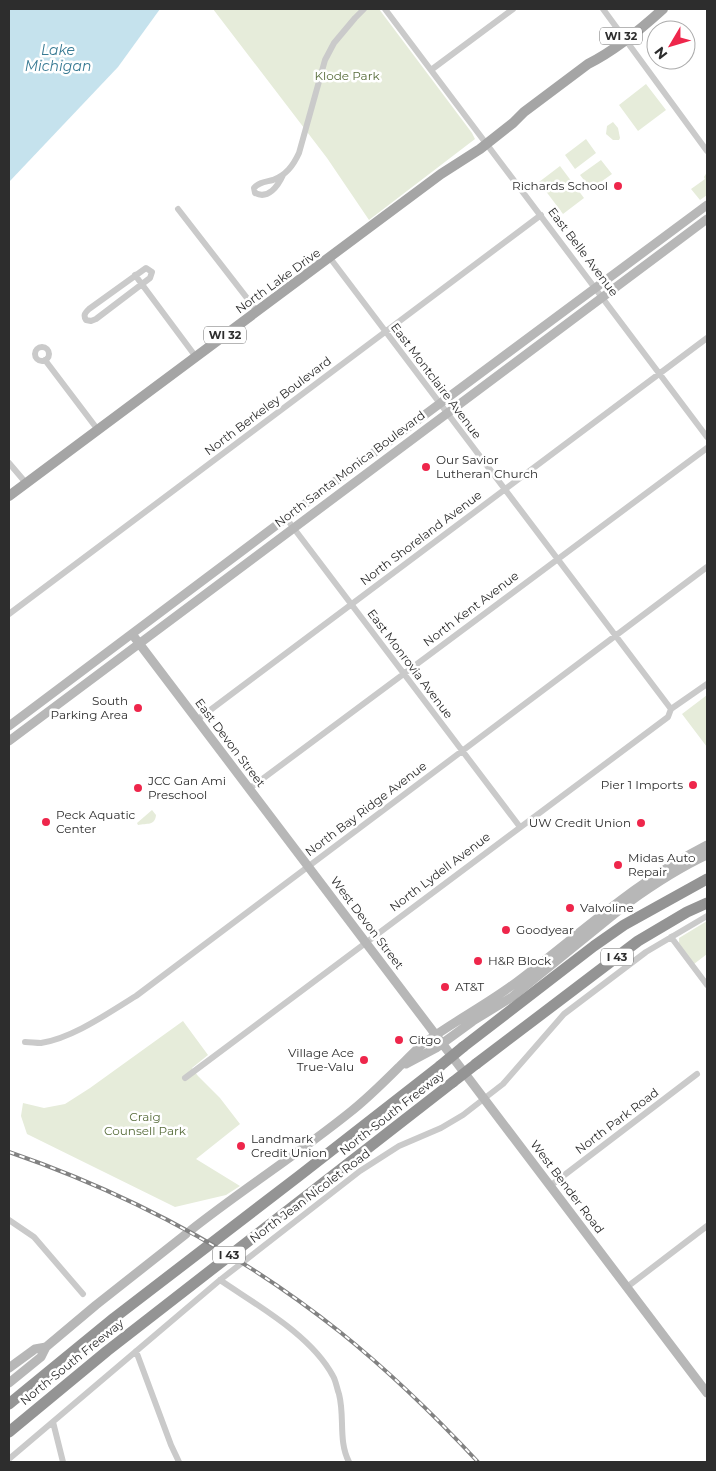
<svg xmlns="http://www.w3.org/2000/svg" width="716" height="1471" font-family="Montserrat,sans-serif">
<rect width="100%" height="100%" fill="#fff"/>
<path fill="#e6ecda" d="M213 9H379L472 133 475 139 369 220 327 158Z
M646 84 666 110 638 131 619 105Z
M613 122 618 128 620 138 619 140H613L606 134 607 126Z
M586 139 596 153 575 169 565 155Z
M601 160 612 174 591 189 580 175Z
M560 166 584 198 563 214 539 182Z
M707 172V195L700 200 691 189 705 179 704 177Z
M707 695V747L682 714Z
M152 810 156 815C155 826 147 823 138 825L137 823Z
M707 921V954L694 964 679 944V938Z
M183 1021 208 1055 192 1068 198 1076 220 1098 240 1124 196 1159 240 1186 226 1195 175 1207 27 1134 21 1116 23 1103 44 1108 65 1104 90 1088Z"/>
<path fill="#c5e2ed" d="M9 9H160L118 67 9 182Z"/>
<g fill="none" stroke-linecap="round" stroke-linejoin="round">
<path stroke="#cacaca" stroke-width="6" d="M385 9 707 437
M603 9 707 151
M431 70 513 9
M283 175C278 186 268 200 255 193L254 188C259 182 266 182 273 180 286 175 293 166 299 153L325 60 334 43 355 18 364 9
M178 209 257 311
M330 258 671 709
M146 268 152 272 150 278 96 319 91 321 86 320C83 315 85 313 89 309Z
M135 275 196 357
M35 354a7 7 0 1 1 14 0a7 7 0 1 1-14 0Z
M45 360 98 430
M9 463 26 483
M286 518 520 827
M9 614 541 215
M197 720 707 338
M249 789 707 448
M671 937 707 985
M25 1042C30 1042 36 1043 41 1043 73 1038 108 1013 136 996L707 567
M185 1078 668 717 671 709 707 684
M550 1186 697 1074
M9 1220 34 1237 83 1294
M220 1280C258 1306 311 1335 333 1376 336 1381 337 1389 339 1394 345 1417 338 1441 349 1462
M627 1287 707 1226
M136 1351 171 1445 179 1462
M53 1422 63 1462
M9 1459 220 1280 360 1171 399 1146 441 1128 463 1115 503 1084 564 1014 646 952 707 916"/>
<path stroke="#b7b7b7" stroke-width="9" d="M132 634 707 1393
M9 726 286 518 707 205
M9 741 707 219
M406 1064 436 1048 473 1021 512 997 628 903C653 885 679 868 707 855
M191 1230C243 1189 298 1154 349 1113 367 1099 383 1083 399 1067 408 1059 414 1051 423 1044 454 1021 488 1004 518 981 580 934 638 880 707 845
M9 1368 35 1349 46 1347
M9 1383 41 1357 46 1347 96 1305 186 1234"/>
<path stroke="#a5a5a5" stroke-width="10" d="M9 496 441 174 480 149 513 123 524 112 588 64C616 50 640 30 663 9"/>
<path stroke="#949494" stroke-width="11" d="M463 1047 594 946 624 925 707 879
M476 1064 638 941 687 912 707 903
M9 1404 114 1318 299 1176 440 1066
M9 1432 107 1351 453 1082"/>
<defs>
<path id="rail" d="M9 1152C128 1193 242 1254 340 1332 390 1372 435 1416 478 1462"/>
</defs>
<use href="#rail" stroke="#828282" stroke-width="4"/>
<use href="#rail" stroke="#fff" stroke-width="2" stroke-dasharray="5.5" stroke-linecap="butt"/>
<path stroke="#949494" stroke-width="11" d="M440 1066 463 1047
M453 1082 476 1064"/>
</g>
<g fill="#ee264b" stroke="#fff" stroke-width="2">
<circle cx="618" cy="186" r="5"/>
<circle cx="426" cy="467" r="5"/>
<circle cx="138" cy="708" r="5"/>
<circle cx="693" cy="785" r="5"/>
<circle cx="138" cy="788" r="5"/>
<circle cx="46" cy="822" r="5"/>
<circle cx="641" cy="823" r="5"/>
<circle cx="618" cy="865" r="5"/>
<circle cx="570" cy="908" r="5"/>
<circle cx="506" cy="930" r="5"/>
<circle cx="478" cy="961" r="5"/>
<circle cx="445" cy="987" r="5"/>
<circle cx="399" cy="1040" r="5"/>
<circle cx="364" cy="1060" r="5"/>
<circle cx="241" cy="1146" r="5"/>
</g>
<g text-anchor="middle" stroke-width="5" stroke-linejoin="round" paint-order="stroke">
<g fill="#fff" stroke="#6c6c6c" stroke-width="1">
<rect x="600" y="27.5" width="42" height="17" rx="4"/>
<rect x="204" y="326.5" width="42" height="17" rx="4"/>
<rect x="601" y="948.5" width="32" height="17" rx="4"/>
<rect x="213" y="1246.5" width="32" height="17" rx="4"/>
</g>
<g font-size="11" font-weight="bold" fill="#2d2d2d">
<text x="621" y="40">WI 32</text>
<text x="225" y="339">WI 32</text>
<text x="617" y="961">I 43</text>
<text x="229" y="1259">I 43</text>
</g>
<g font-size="12" fill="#566b39" stroke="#fff">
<text x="347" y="80">Klode Park</text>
<text x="145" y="1121">Craig<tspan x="145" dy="14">Counsell Park</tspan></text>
</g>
<g font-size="12" fill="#2d2d2d" stroke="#fff" text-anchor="start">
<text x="608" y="190" text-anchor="end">Richards School</text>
<text x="436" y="464">Our Savior<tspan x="436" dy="14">Lutheran Church</tspan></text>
<text x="128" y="705" text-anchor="end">South<tspan x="128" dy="14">Parking Area</tspan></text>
<text x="148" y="785">JCC Gan Ami<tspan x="148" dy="14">Preschool</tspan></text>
<text x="683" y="789" text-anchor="end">Pier 1 Imports</text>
<text x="56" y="819">Peck Aquatic<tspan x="56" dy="14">Center</tspan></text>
<text x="631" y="827" text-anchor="end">UW Credit Union</text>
<text x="628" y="862">Midas Auto<tspan x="628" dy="14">Repair</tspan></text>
<text x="580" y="912">Valvoline</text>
<text x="516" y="934">Goodyear</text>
<text x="488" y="965">H&amp;R Block</text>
<text x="455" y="991">AT&amp;T</text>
<text x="409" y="1044">Citgo</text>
<text x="354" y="1057" text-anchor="end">Village Ace<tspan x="354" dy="14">True-Valu</tspan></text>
<text x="251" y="1143">Landmark<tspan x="251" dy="14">Credit Union</tspan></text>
</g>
<g font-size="12" fill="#2d2d2d" stroke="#fff">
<text transform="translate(583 252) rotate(53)" y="4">East Belle Avenue</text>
<text transform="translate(278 281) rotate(-36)" y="4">North Lake Drive</text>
<text transform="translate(436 381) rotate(53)" y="4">East Montclaire Avenue</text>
<text transform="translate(268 406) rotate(-37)" y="4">North Berkeley Boulevard</text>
<text transform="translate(350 469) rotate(-37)" y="4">North Santa Monica Boulevard</text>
<text transform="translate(421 538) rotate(-37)" y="4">North Shoreland Avenue</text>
<text transform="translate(471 609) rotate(-37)" y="4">North Kent Avenue</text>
<text transform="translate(410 664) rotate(53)" y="4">East Monrovia Avenue</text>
<text transform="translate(230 743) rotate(53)" y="4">East Devon Street</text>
<text transform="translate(366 809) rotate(-37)" y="4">North Bay Ridge Avenue</text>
<text transform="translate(440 872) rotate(-37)" y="4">North Lydell Avenue</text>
<text transform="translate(367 923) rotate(53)" y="4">West Devon Street</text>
<text transform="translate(392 1113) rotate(-38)" y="4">North-South Freeway</text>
<text transform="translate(617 1121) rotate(-37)" y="4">North Park Road</text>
<text transform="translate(567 1187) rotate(53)" y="4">West Bender Road</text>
<text transform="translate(310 1196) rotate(-37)" y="4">North Jean Nicolet Road</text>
<text transform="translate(72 1362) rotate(-39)" y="4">North-South Freeway</text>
</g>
<g font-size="14" font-style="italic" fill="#387a93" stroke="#fff">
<text x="58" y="55">Lake<tspan x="58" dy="16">Michigan</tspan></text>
</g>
</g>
<rect width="716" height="1471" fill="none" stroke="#2d2d2d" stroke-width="20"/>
<g transform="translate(671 45) rotate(232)"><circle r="24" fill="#ffffff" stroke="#ababab"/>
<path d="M0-4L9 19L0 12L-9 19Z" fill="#ee264b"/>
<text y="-8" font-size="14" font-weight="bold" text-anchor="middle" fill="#2d2d2d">N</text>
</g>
</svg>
